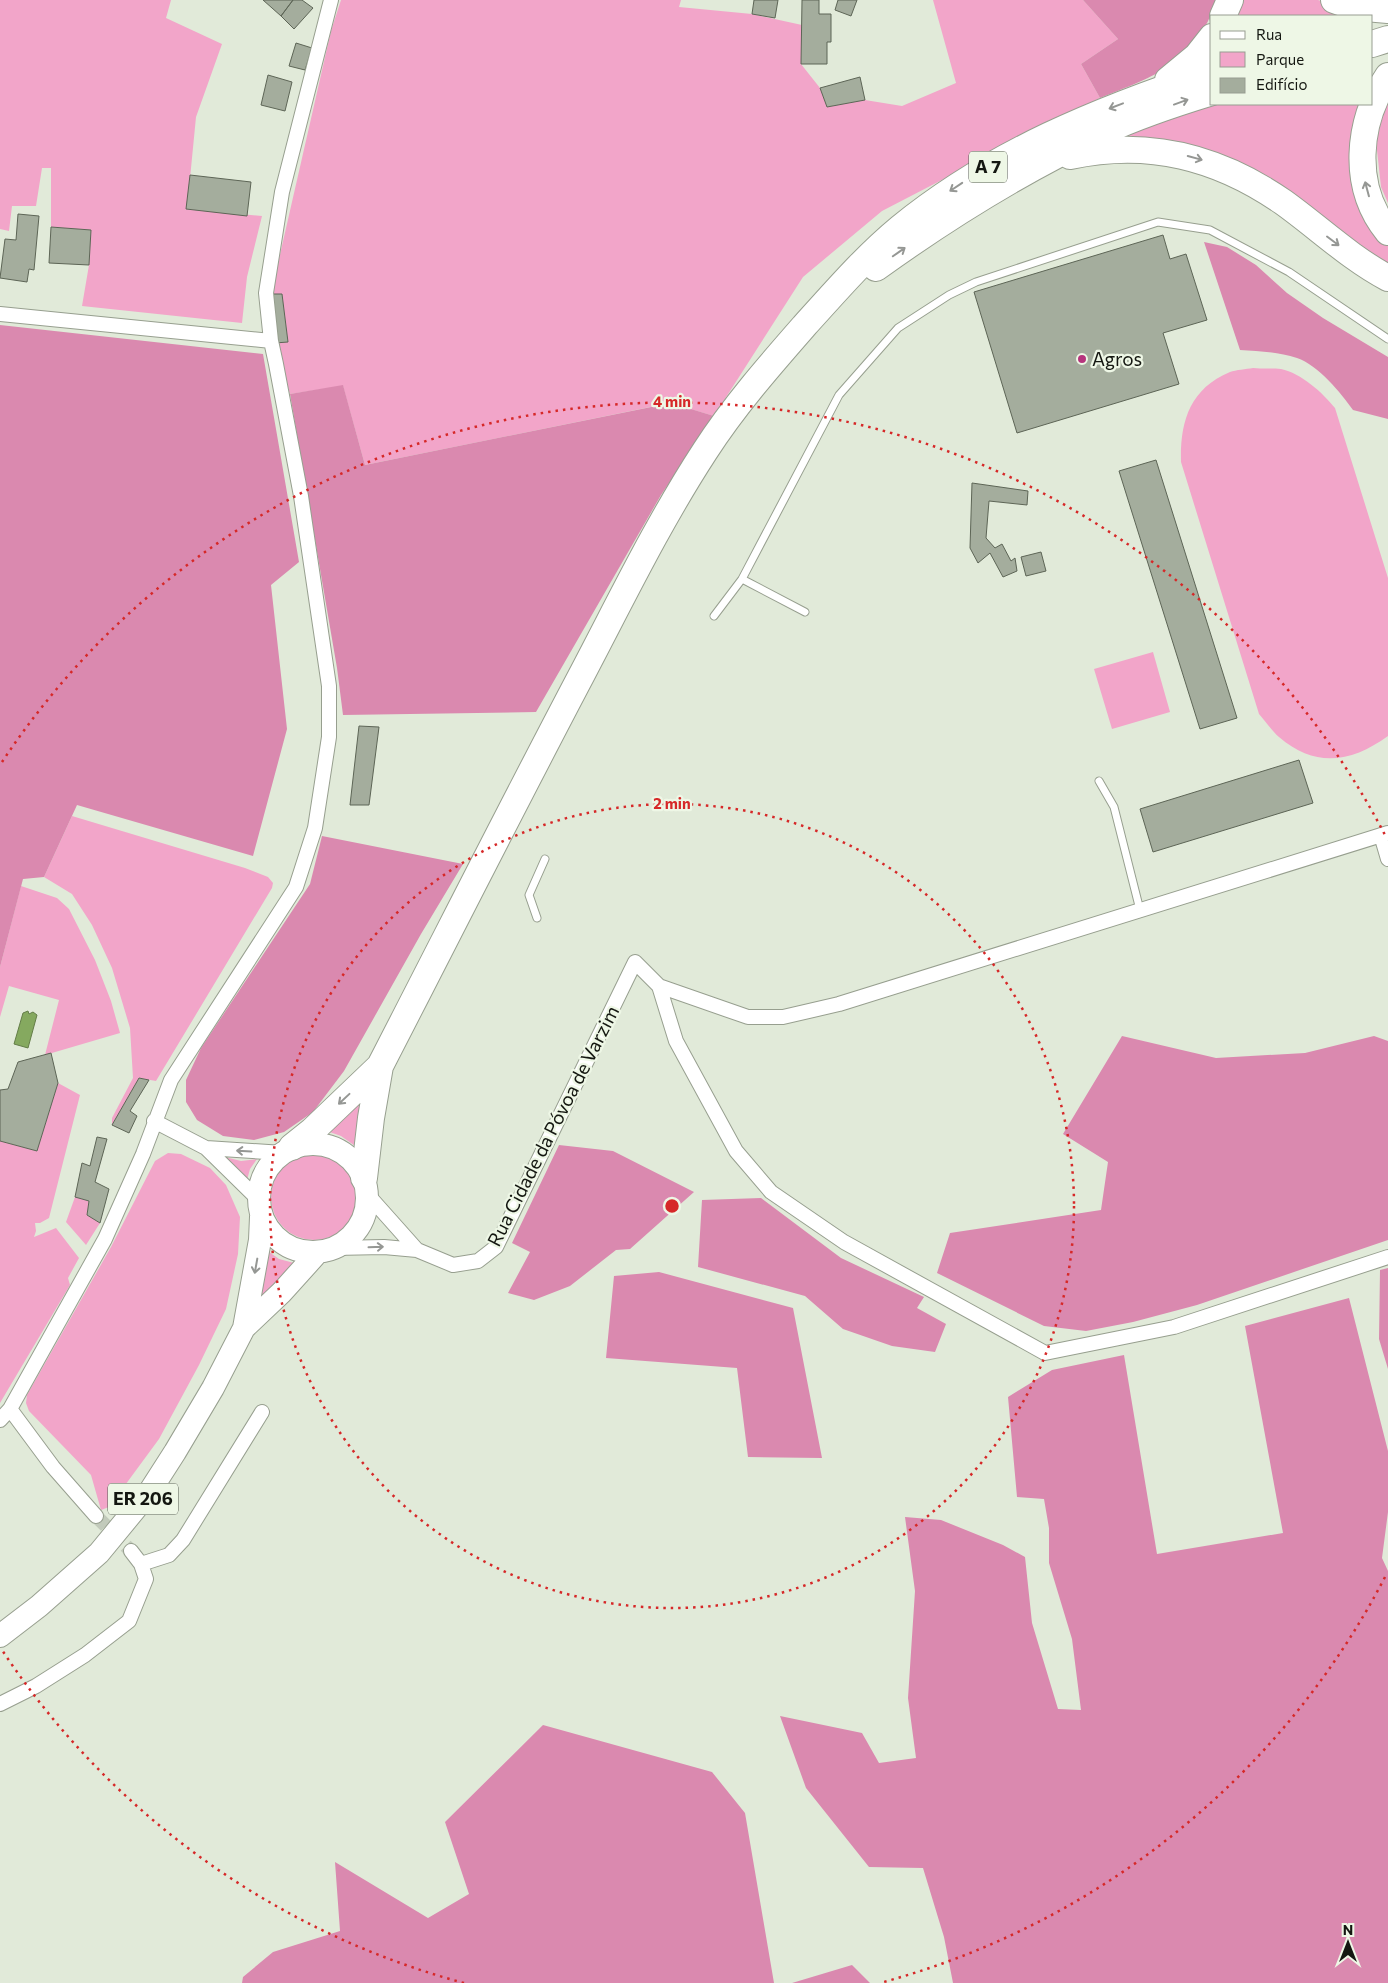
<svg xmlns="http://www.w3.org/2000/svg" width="1388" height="1983" font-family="Commissioner,sans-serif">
<rect width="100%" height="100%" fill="#e1ead9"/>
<path fill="#f2a5c9" d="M0 0H171L166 18 222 44 196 117 187 209 262 216 247 277 242 323 82 306 89 265 91 230 51 227V168H42L36 206H12L9 231 0 229Z
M341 0H681L679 7 752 14 802 25 801 64 820 88 827 107 865 100 902 106 956 83 933 0H1083L1118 39 1081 64 1100 98 882 211 803 277 714 416 670 403 365 465 343 386 290 394 275 343 288 341 282 294H271L331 31Z
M1239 0H1318L1352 11 1336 16H1234Z
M1388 96V203L1381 187 1376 141Z
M1215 104H1362L1388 244V268L1268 180 1092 144Z
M1253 368C1262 369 1272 368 1281 369 1301 373 1323 393 1335 408L1388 578V736C1352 762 1316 769 1279 737 1272 731 1266 722 1259 714L1181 462C1180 423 1189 389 1230 372 1236 370 1246 369 1253 368Z
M1153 652 1170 712 1112 729 1094 669Z
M72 816 245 868 268 877 273 883 272 888 156 1081 139 1078 112 1125V1118L133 1078 130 1028 112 968 92 925 72 894 44 877Z
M21 886 57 898 69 909 95 960 111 1001 120 1033 45 1055 59 1000 9 986 0 1017V967Z
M58 1083 80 1095 49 1218 40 1223H35L36 1231 34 1237 56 1228 79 1258 68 1278 70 1285 0 1403V1141L37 1151Z
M364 1083 358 1148 341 1136 324 1130Z
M168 1153 181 1154 210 1168 226 1185 240 1217 238 1254 226 1309 199 1365 159 1439 109 1507 101 1510 91 1475 29 1411 26 1403 27 1395 111 1247 155 1161Z
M271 1197a43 43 0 1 1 86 0a43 43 0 1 1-86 0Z
M225 1157 241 1161 257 1159 250 1169 247 1180Z
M75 1197 89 1201 87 1215 100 1223 86 1245 66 1222Z
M265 1249 279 1259 298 1264 259 1303Z"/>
<path fill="#da89af" d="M1083 0H1216C1197 63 1155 76 1100 98L1081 64 1118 39Z
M1204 242 1227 247 1256 265 1287 293 1323 318 1388 357V419L1353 410C1341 393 1318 365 1297 358 1278 352 1259 351 1240 350Z
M0 325 263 354 299 562 271 585 287 729 253 856 77 805 44 877 23 879 0 967Z
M343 385 365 465 671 403 714 416 661 495 536 712 343 715 337 668 290 394Z
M322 836 463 864 421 934 344 1071 313 1112 284 1132 254 1140 223 1136 197 1120 186 1102V1080L201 1048 310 884Z
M1122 1036 1216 1058 1305 1053 1374 1036 1388 1041V1240L1197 1305 1133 1322 1086 1331 1044 1326 937 1273 950 1233 1101 1210 1108 1162 1063 1134Z
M559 1145 613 1151 694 1192 630 1249 616 1250 570 1286 534 1300 508 1293 530 1252 512 1243Z
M761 1198 841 1258 924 1297 917 1308 946 1324 935 1352 892 1346 843 1329 805 1296 698 1267 702 1200Z
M1388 1268V1369L1379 1339 1380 1270Z
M659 1272 793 1308 822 1458 748 1457 737 1368 606 1358 614 1276Z
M1349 1298 1388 1451V1512L1382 1558 1388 1571V1983H953L944 1937 923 1868 869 1867 806 1788 780 1716 862 1733 879 1763 916 1758 908 1698 915 1591 905 1517 941 1520 1003 1545 1025 1557 1032 1623 1058 1709 1081 1710 1072 1639 1049 1563V1528L1044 1499 1017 1497 1008 1397 1052 1370 1124 1355 1157 1554 1283 1533 1245 1326Z
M543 1725 712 1772 745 1813 774 1983H242L243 1977 273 1952 340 1931 335 1862 428 1918 469 1894 445 1822Z
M852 1965 870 1983H792Z"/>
<path fill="#85a95f" stroke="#637d48" d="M28 1011 29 1014 33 1012 37 1015 28 1048 14 1044 23 1013Z"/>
<path fill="#a4ad9d" stroke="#5d6556" d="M263 0H293L281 16Z
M293 0H302L313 8 294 29 281 16Z
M754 0H778L775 18 752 14Z
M802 0H819V14H831V42H827V64H801Z
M838 0H857L851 16 835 10Z
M296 43 312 48 305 70 289 66Z
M268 75 292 82 285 111 261 105Z
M860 77 865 100 827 107 820 88Z
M190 175 251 182 247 216 186 209Z
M18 214 39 216 34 270 29 269 27 282 0 278 5 239 16 240Z
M51 227 91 230 89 265 49 263Z
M1163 235 1170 259 1186 254 1207 320 1163 333 1179 384 1017 433 974 292Z
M271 294H282L288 342 275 343Z
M1156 460 1237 718 1200 729 1119 471Z
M972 483 1028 491 1027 505 989 501 986 538 995 548 1002 544 1011 561 1015 558 1017 571 1003 577 990 553 978 563 970 548Z
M1041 552 1046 571 1026 576 1021 557Z
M359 726 379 727 369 805H350Z
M1299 760 1313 803 1153 852 1140 809Z
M51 1053 58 1083 37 1151 0 1141V1090L8 1089 18 1062Z
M139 1078 149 1080 130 1111 137 1116 129 1133 112 1125Z
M97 1137 107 1139 95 1182 109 1189 100 1223 87 1215 89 1201 75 1197 82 1163 90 1166Z"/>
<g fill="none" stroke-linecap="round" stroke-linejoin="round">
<path stroke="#c2cabb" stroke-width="14" stroke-dasharray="14 7" stroke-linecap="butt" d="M96 1516 131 1551"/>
<defs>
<path id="lane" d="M742 579 805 612
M714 616 742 579 839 395 898 328 949 295 976 282 1158 222 1210 230 1289 272 1388 339
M1099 781 1114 807 1140 910
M537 918 529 895 545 859"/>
<path id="street" d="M0 314 271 341
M1381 835 1388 859
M659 986 676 1041 736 1151 771 1192 844 1242 1045 1353 1174 1327 1388 1257
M154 1121 206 1148 259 1200
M206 1148 283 1153
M368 1195 417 1250
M334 1248 384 1247 417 1250 453 1265 478 1261 496 1247 635 962 659 986 748 1017H783L839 1004 1388 833
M10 1409 53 1467 96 1516
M0 1420 10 1409 105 1239 143 1154 171 1080 296 887 315 828 329 737V686L301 496 276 364 271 341 266 293 282 192 331 0
M141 1564 169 1555 183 1540 262 1412
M0 1704 36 1686 85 1655 129 1621 146 1579 141 1564 131 1551"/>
<path id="primary" d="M259 1198a54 54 0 1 1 108 0a54 54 0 1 1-108 0Z
M244 1328 282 1292 318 1252
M0 1636 39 1606 99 1553 150 1491 175 1452 213 1388 244 1328 260 1240 261 1217"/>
<path id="highway" d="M1334 0 1354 7 1388 10
M1223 16 1230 0
M1372 44 1388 39
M1388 76C1357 122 1351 187 1388 232
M1168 80 1197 56 1212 37
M1070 156C1149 139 1218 157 1283 202 1318 227 1350 258 1388 278
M876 268C948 216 1024 169 1105 131 1139 115 1176 103 1212 92
M292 1147 312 1131 380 1066
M364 1178 371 1118 380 1066C447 936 513 805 581 676 621 600 658 523 705 451 734 406 770 365 805 325 836 291 865 257 900 228 992 153 1100 109 1212 72"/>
</defs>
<use href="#lane" stroke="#979f8f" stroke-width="9"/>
<use href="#street" stroke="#979f8f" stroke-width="16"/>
<use href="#primary" stroke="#979f8f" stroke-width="24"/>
<use href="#highway" stroke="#979f8f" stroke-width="28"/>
<use href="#lane" stroke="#fff" stroke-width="7"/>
<use href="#street" stroke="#fff" stroke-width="14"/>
<use href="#primary" stroke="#fff" stroke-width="22"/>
<use href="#highway" stroke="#fff" stroke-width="26"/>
</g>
<defs><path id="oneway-shaft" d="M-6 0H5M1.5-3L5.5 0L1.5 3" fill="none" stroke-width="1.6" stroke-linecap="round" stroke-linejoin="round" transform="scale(1.25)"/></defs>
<g stroke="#959794">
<use href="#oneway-shaft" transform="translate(1181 102) rotate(-20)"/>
<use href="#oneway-shaft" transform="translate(1116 106) rotate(159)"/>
<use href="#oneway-shaft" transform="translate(1195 158) rotate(15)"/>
<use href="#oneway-shaft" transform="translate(956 187) rotate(146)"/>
<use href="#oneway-shaft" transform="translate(1367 189) rotate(-105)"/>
<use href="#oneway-shaft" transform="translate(1333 241) rotate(37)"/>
<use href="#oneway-shaft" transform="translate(899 252) rotate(-35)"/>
<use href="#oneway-shaft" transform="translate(344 1099) rotate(137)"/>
<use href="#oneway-shaft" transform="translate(244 1151) rotate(-177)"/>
<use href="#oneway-shaft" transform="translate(376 1247) rotate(-2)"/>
<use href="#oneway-shaft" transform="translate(256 1266) rotate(100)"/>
</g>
<g fill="none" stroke="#d62828" stroke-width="2.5" stroke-dasharray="2.5 5">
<circle cx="672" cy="1206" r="402"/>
<path d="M1385 1577A804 804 0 0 1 880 1983M464 1983A804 804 0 0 1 2 1650M2 762A804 804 0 0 1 1385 835"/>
</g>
<circle fill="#b6347d" stroke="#eef7e6" stroke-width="2" cx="1082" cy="359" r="5"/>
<g text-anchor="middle" stroke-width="4.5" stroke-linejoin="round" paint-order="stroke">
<g fill="#eef7e6" stroke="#555a51" stroke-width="1">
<rect x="969" y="151.5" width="38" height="31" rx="4"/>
<rect x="108" y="1483.5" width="70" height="31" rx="4"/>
</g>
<g font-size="18" font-weight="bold" fill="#141711">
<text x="988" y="173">A 7</text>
<text x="143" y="1505">ER 206</text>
</g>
<g font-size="19" fill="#141711" stroke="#eef7e6" text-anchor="start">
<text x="1092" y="366">Agros</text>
</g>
<g font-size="19" fill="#141711" stroke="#eef7e6">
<text transform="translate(553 1126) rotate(-63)" y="7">Rua Cidade da Póvoa de Varzim</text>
</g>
</g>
<circle cx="672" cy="1206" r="8" fill="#d62828" stroke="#eef7e6" stroke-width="2.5"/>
<g font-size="15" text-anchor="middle" font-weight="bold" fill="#d62828" stroke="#eef7e6" stroke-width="4.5" stroke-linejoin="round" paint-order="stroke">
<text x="672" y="407">4 min</text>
<text x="672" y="809">2 min</text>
</g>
<rect x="1210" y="15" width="162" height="90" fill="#eef7e6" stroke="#979d91"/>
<rect x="1220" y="31" width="25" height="8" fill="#ffffff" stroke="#979d91"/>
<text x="1256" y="40" font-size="15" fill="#141711">Rua</text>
<rect x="1220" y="52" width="25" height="15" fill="#f2a5c9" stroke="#979d91"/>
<text x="1256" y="65" font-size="15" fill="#141711">Parque</text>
<rect x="1220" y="78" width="25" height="15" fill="#a4ad9d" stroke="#979d91"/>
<text x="1256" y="90" font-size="15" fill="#141711">Edifício</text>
<g transform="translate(1348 1943)" stroke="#eef7e6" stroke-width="4" paint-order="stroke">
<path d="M0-4L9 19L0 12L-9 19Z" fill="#141711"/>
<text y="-8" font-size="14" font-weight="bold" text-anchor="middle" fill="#141711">N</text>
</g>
</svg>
